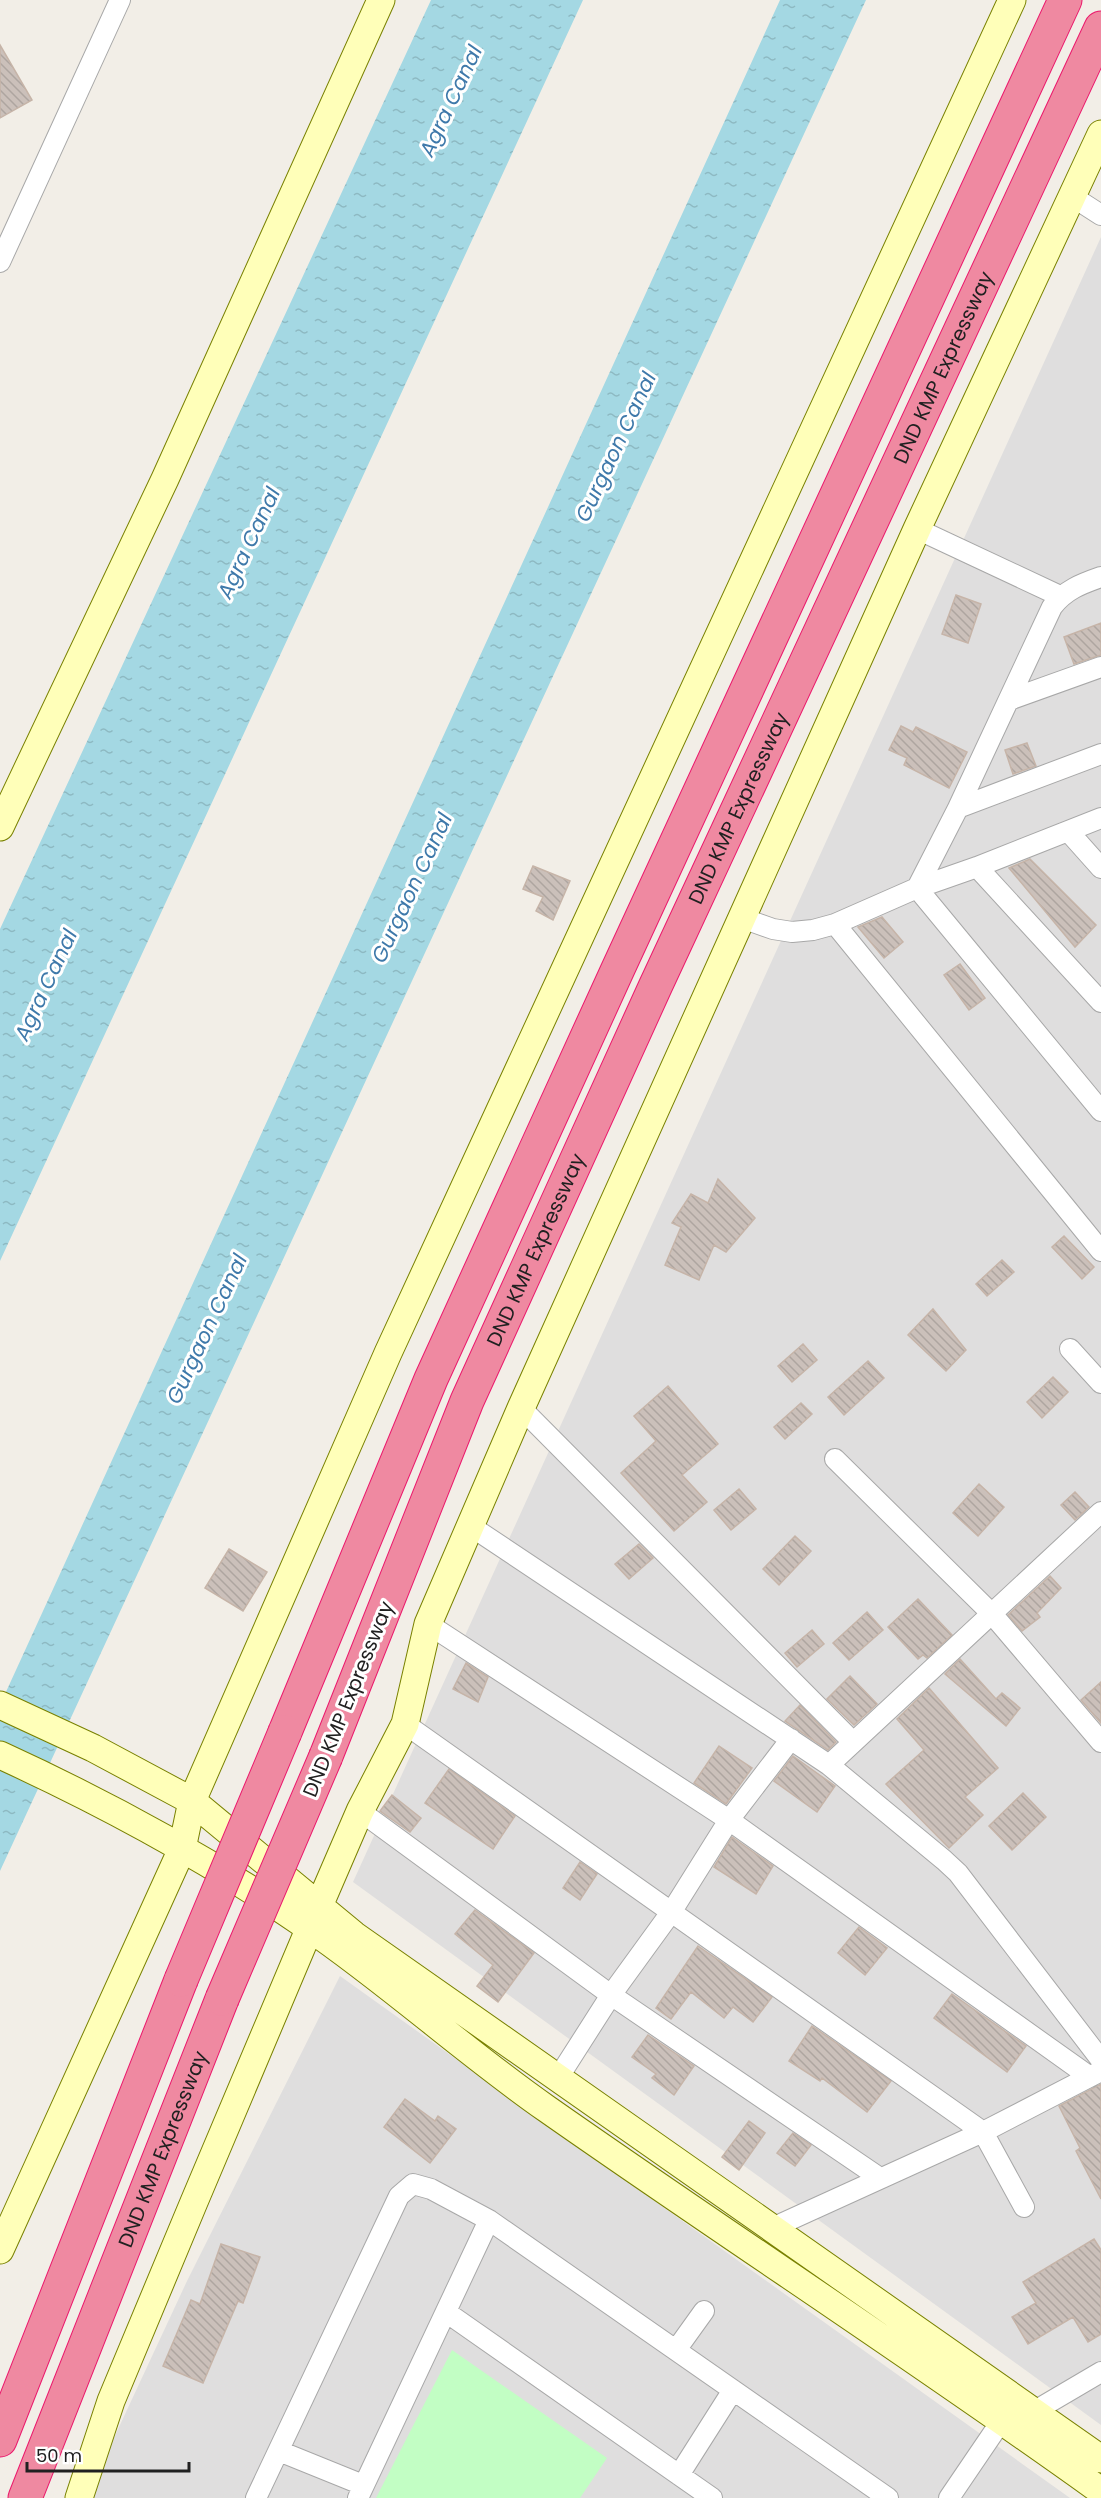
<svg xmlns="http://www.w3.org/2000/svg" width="1101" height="2498" font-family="Poppins,sans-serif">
<defs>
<pattern id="water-ripples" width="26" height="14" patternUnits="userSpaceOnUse" patternTransform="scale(1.5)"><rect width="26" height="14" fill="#a4d8e3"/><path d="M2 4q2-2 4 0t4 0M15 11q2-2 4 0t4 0" fill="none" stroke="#8db9c2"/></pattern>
<pattern id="building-back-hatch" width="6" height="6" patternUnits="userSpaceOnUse" patternTransform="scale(1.5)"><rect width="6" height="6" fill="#cbc0ba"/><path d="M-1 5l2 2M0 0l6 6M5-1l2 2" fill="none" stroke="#aea5a0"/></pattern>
</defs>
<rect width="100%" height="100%" fill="#f2eee7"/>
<path fill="#dfdede" d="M1101 237V2425L353 1882Z
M340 1976 1070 2498H86L187 2281Z"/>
<path fill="#c2fec4" d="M452 2350 607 2458 580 2498H376Z"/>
<path fill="url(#water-ripples)" d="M431 0H583L0 1261V929Z
M780 0H866L0 1871V1705Z"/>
<path fill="url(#building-back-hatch)" stroke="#c6b4a8" stroke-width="1.5" d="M0 45 32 100 0 118Z
M956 595 981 604 968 643 942 634Z
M1101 623V655L1074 664 1064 637Z
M901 726 913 732 916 727 967 752 949 788 904 765 907 758 889 750Z
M1027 743 1036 766 1013 774 1005 750Z
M1030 859 1096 925 1075 947 1009 868Z
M533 866 570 881 553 920 536 911 543 897 523 889Z
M882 917 903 942 884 958 858 927Z
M960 964 985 998 969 1010 944 975Z
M718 1179 755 1218 726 1252 714 1245 699 1280 665 1265 681 1227 672 1223 691 1194 708 1203Z
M1064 1236 1094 1267 1082 1279 1052 1247Z
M1002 1260 1014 1272 987 1296 976 1284Z
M933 1309 966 1350 946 1371 908 1335Z
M803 1344 817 1360 792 1382 778 1366Z
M868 1361 884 1378 844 1415 828 1397Z
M1053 1377 1068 1392 1042 1418 1027 1402Z
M668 1386 718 1444 682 1475 707 1502 674 1531 621 1473 656 1441 634 1416Z
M801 1403 812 1414 785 1439 774 1427Z
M979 1484 1004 1507 978 1536 953 1513Z
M739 1489 756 1509 731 1530 714 1510Z
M1075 1492 1089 1507 1075 1520 1061 1505Z
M795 1536 811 1551 779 1585 763 1569Z
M639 1544 653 1558 629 1579 615 1564Z
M229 1549 267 1572 243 1611 205 1588Z
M1050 1576 1061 1588 1037 1613 1040 1617 1022 1631 1008 1615Z
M918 1599 952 1635 927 1658 923 1655 918 1659 888 1627Z
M867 1612 883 1630 849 1660 833 1643Z
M812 1630 824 1644 797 1667 785 1653Z
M960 1659 996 1699 1002 1693 1020 1708 1006 1726 945 1674Z
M466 1663 488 1677 478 1702 453 1689Z
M850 1676 877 1704 854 1725 827 1699Z
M1101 1682V1723L1081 1700Z
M929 1688 998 1768 965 1797 983 1815 949 1848 886 1784 924 1750 897 1719Z
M800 1705 836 1742 828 1750 785 1721Z
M719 1746 752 1768 726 1804 694 1783Z
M793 1756 835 1786 817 1812 774 1781Z
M449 1769 515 1816 493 1849 425 1803Z
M1023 1793 1046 1817 1012 1850 989 1826Z
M392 1795 421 1818 410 1832 380 1811Z
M732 1837 773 1866 756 1894 714 1867Z
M580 1862 597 1874 580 1900 563 1888Z
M475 1910 534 1953 498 2002 477 1986 493 1965 455 1934Z
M859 1927 887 1948 865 1975 838 1953Z
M698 1946 772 1997 753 2022 733 2007 724 2018 691 1992 671 2019 656 2008Z
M952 1994 1026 2046 1007 2072 934 2018Z
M812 2026 891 2081 867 2112 822 2078 820 2081 789 2061Z
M648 2035 694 2066 674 2095 652 2078 656 2074 632 2057Z
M1101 2084V2199L1076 2151 1080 2148 1059 2106Z
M405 2099 435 2121 438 2116 456 2129 430 2163 384 2127Z
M749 2121 765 2133 739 2170 722 2157Z
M793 2133 811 2145 795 2166 777 2153Z
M1094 2239 1101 2250V2334L1088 2342 1073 2317 1028 2344 1012 2317 1036 2303 1023 2282Z
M221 2244 260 2257 243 2303 238 2301 203 2383 163 2366 191 2300 200 2304Z"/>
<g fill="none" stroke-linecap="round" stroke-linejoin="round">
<defs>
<path id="street" d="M1073 197 1101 215
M0 262 120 0
M917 529 1060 596
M1101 577C1081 584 1065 590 1052 607L958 808 917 888 1101 1111
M1009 700 1101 667
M958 808 1101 754
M1068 831 1101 868
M977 867 1101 1002
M742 918 773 929 792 932 813 930 835 924 917 888 977 867 1101 818
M835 924 1101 1251
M1070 1349 1101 1383
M521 1408 853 1742
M835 1459 993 1615 1101 1742
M472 1527 829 1765 944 1860 958 1873 1101 2060
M428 1624 729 1820 1090 2077
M405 1724 983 2132 1024 2207
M829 1765 1101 1512
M360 1811 611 1995 880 2178
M558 2078 611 1995 672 1911 729 1820 791 1739
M772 2228 983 2132 1099 2072
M446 2312 712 2498
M676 2350 704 2311
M1033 2412 1101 2372
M279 2451 363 2485
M679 2475 733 2390
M256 2498 399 2196 413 2184 431 2189 489 2220 888 2498
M358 2498 489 2220
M949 2498 1002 2420"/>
<path id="secondary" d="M0 827 165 479 381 0
M0 1705 93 1748 192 1801 354 1935 1101 2459
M0 1755C107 1804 211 1861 308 1927 390 1983 465 2052 547 2109 731 2238 919 2360 1101 2491
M0 2250 182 1849 192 1801 388 1353 1012 0
M79 2498 111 2401 194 2202 319 1906 360 1811 405 1724 428 1624 521 1408 917 529 1101 134"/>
<g id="highway">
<path d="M285 1732 431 1379 617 971 1065 0"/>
<path id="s1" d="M326 1756 467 1401 655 987 1101 28"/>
<path d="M0 2440 181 1980"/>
<path id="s2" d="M25 2498 222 1999"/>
</g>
</defs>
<use href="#street" stroke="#a8a8a8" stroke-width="22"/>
<use href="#secondary" stroke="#798100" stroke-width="29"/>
<use href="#highway" stroke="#eb196c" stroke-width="35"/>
<use href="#street" stroke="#fff" stroke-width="20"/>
<use href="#secondary" stroke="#ffffb9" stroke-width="27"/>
<use href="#highway" stroke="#ef89a1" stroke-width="33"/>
<defs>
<path id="highway-bridge" d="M181 1980 285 1732
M222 1999 326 1756"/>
</defs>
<use href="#highway-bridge" stroke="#eb196c" stroke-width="35" stroke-linecap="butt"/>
<use href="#highway-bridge" stroke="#ef89a1" stroke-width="33"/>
</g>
<g text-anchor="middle" stroke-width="6" stroke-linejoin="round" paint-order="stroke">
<g font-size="20" fill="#212121" stroke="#fff">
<text dy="7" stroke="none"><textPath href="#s1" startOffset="1520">DND KMP Expressway</textPath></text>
<text dy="7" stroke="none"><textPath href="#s1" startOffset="1034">DND KMP Expressway</textPath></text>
<text dy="7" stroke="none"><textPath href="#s1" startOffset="548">DND KMP Expressway</textPath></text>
<text transform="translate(348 1699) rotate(-68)" y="7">DND KMP Expressway</text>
<text dy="7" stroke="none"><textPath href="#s2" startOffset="375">DND KMP Expressway</textPath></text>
</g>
<g font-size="21" font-style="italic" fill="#3e79aa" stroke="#fff">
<text transform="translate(451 101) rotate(-65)" y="7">Agra Canal</text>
<text transform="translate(616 447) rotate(-65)" y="7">Gurgaon Canal</text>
<text transform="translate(249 543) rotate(-65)" y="7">Agra Canal</text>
<text transform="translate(412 888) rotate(-65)" y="7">Gurgaon Canal</text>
<text transform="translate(46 985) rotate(-65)" y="7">Agra Canal</text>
<text transform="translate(207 1329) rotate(-65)" y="7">Gurgaon Canal</text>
</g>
</g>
<path d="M27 2462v9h162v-9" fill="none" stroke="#212121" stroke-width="3"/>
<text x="36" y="2462" font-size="18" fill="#212121" stroke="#ffffff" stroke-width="4.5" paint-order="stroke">50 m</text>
</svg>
